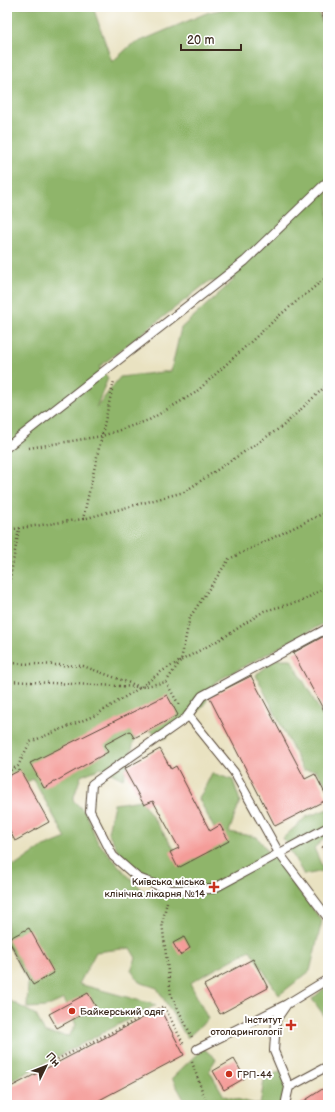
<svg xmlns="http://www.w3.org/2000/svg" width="335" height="1112" font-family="'Balsamiq Sans',sans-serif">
<rect width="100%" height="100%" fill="#fff"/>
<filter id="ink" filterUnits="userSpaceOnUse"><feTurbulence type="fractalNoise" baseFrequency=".025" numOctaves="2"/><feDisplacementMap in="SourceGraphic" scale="8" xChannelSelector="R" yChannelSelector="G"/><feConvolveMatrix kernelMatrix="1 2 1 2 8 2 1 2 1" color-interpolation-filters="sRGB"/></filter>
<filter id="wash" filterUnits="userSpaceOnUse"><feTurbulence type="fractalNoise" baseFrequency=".012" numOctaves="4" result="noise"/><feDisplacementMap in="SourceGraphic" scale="16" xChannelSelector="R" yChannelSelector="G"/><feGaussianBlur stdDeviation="0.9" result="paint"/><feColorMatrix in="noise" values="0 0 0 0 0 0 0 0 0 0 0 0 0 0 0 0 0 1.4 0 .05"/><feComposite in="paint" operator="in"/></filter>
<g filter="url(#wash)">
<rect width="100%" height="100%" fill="#e9e2c1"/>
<path fill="#8fb56b" stroke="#657044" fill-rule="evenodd" d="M7 7H93L112 62 131 45 209 12 234 7H317L328 40 324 64 328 72V621L215 682 204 706 164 739 139 725 123 779 101 768 81 776 73 800 86 813 97 841 126 874 148 895 179 897 171 883 147 874 122 858 108 832 114 804 141 800 181 859 218 836 199 799 212 773 233 780 240 801 229 832 257 837 322 921 310 971 279 995 250 950 190 983 208 1019 187 1038 157 988 139 982 131 970 136 958 130 948 96 952 79 984 156 1005 7 1083V999L36 1015 45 1033 69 1036 76 1025 64 999 46 1007 27 1008 28 981 10 948H7V860L15 866 41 848 66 838 33 779 7 792ZM235 279 181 328 171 371 120 377 96 408 108 378 99 367 208 282Z
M276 659H291L328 725V783L326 784 316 770H303L256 675Z
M328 809V835L314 848 324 871 304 875 283 838 306 817Z
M328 985V1021L312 999Z
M203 1048 216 1059 209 1070 224 1096 260 1105 264 1080 283 1069 287 1090 283 1105H187L172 1078Z"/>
<g id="blocks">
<path fill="#f49c99" d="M319 7H328V31Z
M328 634V718L293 653Z
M251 676 305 779 315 774 328 799 275 826 209 697Z
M167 695 178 715 134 738 130 731 104 745 108 752 44 788 30 763Z
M160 749 171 769 176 766 210 831 220 825 229 841 178 868 170 852 179 848 153 801 144 805 124 769Z
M20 770 49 822 15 841 7 826V777Z
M328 844V859L322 847Z
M29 928 54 973 33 985 8 939Z
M184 937 190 948 180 955 173 943Z
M253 959 268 988 220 1014 204 985Z
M88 993 96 1007 57 1028 49 1014Z
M160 1009 184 1055 90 1105H7V1089Z
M234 1059 245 1078 224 1090 213 1071Z
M324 1088 328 1094V1105H298Z"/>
</g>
</g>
<g filter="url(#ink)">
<use href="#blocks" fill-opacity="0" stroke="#554636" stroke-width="1"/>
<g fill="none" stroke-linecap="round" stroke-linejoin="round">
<defs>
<path id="service" d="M7 447 245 261 328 181
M328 628 202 696 186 718 92 784 90 811 113 856 138 878 170 890 213 889 328 827
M188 715 234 772 279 853 328 918
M197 1049 287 1004
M289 1087 274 1051 276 1020 287 1004 328 979
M285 1105 289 1087 328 1066"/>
</defs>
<use href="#service" stroke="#554636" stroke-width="10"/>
<path stroke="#554636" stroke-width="2.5" stroke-dasharray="1 3" stroke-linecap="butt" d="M29 448 102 436 149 420 195 393 280 315 328 276
M83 519 184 492 283 426 328 384
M7 530 83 519 114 381
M7 595 19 529
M7 663 83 666 138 686
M7 681 141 687 166 682 179 705
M166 682 181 660 190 617 229 559 328 511
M7 772 18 766 30 742 96 715 141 687 162 671 226 636 264 611 302 601 328 586
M167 902 162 923 171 995 192 1037
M54 1061 164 1006 184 1045
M192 1062 207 1105"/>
<use href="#service" stroke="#fff" stroke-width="8"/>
</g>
</g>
<g fill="#c8321e" stroke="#fff" stroke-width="1.5">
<path d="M212 881h4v4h4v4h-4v4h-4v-4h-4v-4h4z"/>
<circle cx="72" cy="1011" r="4"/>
<path d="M289 1019h4v4h4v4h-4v4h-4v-4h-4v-4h4z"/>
<circle cx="229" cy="1074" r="4"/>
</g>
<g text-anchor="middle" stroke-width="4" stroke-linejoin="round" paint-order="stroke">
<g font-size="10" fill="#3b2a1e" stroke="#fff" text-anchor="end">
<text x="205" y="885">Київська міська<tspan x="205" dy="12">клінічна лікарня №14</tspan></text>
<text x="80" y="1015" text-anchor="start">Байкерський одяг</text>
<text x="282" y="1023">Інститут<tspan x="282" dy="12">отоларингології</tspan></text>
<text x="237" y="1078" text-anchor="start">ГРП-44</text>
</g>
</g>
<rect width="335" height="1112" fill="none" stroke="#fff" stroke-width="24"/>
<g transform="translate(46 1066) rotate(47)" stroke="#ffffff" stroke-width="3" paint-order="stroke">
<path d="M0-3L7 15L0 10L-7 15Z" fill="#3b2a1e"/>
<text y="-6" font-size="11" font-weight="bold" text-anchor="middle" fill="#3b2a1e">Пн</text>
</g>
<path d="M181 44v6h60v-6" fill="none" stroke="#3b2a1e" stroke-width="2"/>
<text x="187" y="44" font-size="12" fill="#3b2a1e" stroke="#ffffff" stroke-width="3" paint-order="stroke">20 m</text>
</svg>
